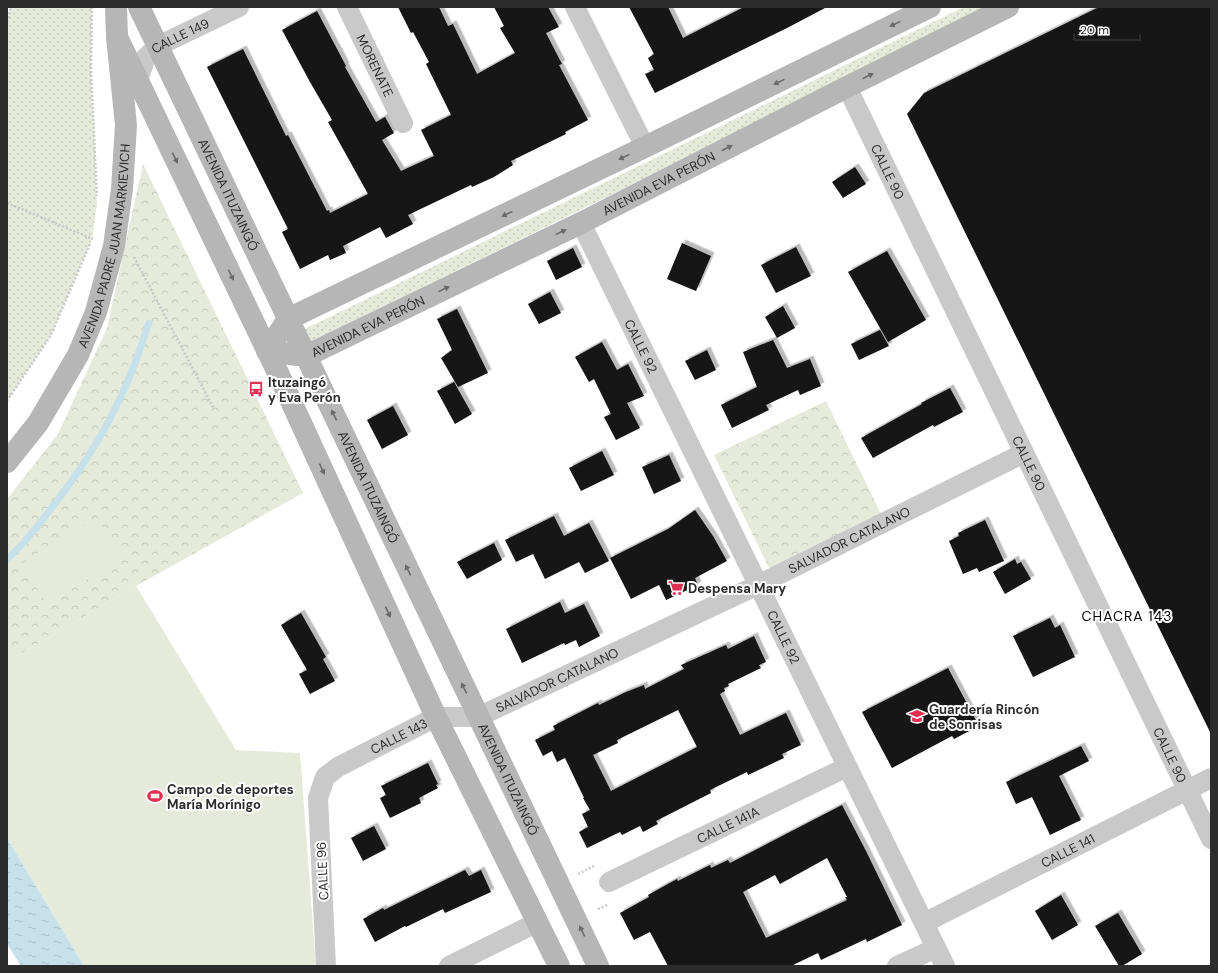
<svg xmlns="http://www.w3.org/2000/svg" width="1218" height="973" font-family="'DM Sans',sans-serif">
<defs>
<pattern id="grass-dots" width="8" height="8" patternUnits="userSpaceOnUse"><rect width="8" height="8" fill="#e5eada"/><path d="M2 2h.1M6 6h.1" fill="none" stroke="#c5c9bb" stroke-width="1.8" stroke-linecap="round"/></pattern>
<pattern id="forest-crowns" width="20" height="18" patternUnits="userSpaceOnUse"><rect width="20" height="18" fill="#e5eada"/><path d="M2 6a3 3 0 1 1 6 0M12 15a3 3 0 1 1 6 0" fill="none" stroke="#c5c9bb"/></pattern>
<pattern id="water-ripples" width="26" height="14" patternUnits="userSpaceOnUse"><rect width="26" height="14" fill="#c6e1ea"/><path d="M2 4q2-2 4 0t4 0M15 11q2-2 4 0t4 0" fill="none" stroke="#aac1c9"/></pattern>
<filter id="shadow"><feDropShadow dx="3.5" dy="-3.5" stdDeviation="0" flood-color="#0004"/></filter>
</defs>
<rect width="100%" height="100%" fill="#fff"/>
<path fill="url(#grass-dots)" d="M11 7H92L91 71 97 204 92 239 51 335 7 401V22Z
M964 7H996L308 343 303 330Z"/>
<path fill="url(#forest-crowns)" d="M143 164 303 493 136 586 7 662V499L58 434 107 328Z
M826 401 882 516 770 570 714 455Z"/>
<path fill="#e5eada" d="M97 517 122 558 46 604 22 563Z
M136 586 236 750 300 753 316 966H84L7 838V662Z"/>
<path fill="url(#water-ripples)" d="M7 838 84 966H21L7 944Z"/>
<g fill="none" stroke-linecap="round" stroke-linejoin="round">
<path stroke="#c6e1ea" stroke-width="7" d="M7 559C24 544 39 525 53 506 86 464 114 417 134 366 139 352 144 337 149 323"/>
</g>
<path fill="#131313" fill-rule="evenodd" filter="url(#shadow)" d="M398 7H439L448 26 453 24 477 74 515 53 500 28 504 26 494 7H548L559 27 546 33 562 64 559 65 588 120 565 132 566 134 511 161 513 165 494 177 472 187 471 185 408 215 413 224 386 238 380 227 343 246 346 253 330 260 328 255 300 269 282 232 288 229 207 67 243 49 286 136 288 135 327 211 329 210 330 213 368 194 328 122 332 120 310 82 282 30 317 11 346 66 345 67 376 122 385 117 394 133 382 140 401 171 434 156 421 130 451 115 426 64 429 62 413 32 411 33Z
M629 7H668L683 38 744 7H827L787 28 655 93 645 74 654 70 648 58 654 54Z
M1099 7H1211V734L907 114 924 93Z
M855 167 866 184 843 198 832 182Z
M682 243 711 256 696 291 667 279Z
M796 247 811 276 776 293 761 265Z
M573 248 582 267 556 280 547 261Z
M887 251 926 320 888 342 848 272Z
M550 292 561 313 539 324 528 304Z
M783 306 795 328 777 338 765 317Z
M457 309 488 373 458 387 441 358 452 350 437 319Z
M880 330 889 346 859 360 851 344Z
M773 340 787 368 810 359 821 386 800 395 798 390 766 405 769 410 732 428 721 405 757 387 743 352Z
M602 342 617 370 628 364 644 396 627 403 640 428 616 440 604 417 611 414 594 379 589 382 575 357Z
M707 350 716 370 695 380 685 361Z
M454 382 472 414 455 424 437 391Z
M950 388 963 412 934 427 933 425 873 458 861 438 922 404 921 403Z
M393 406 408 435 382 449 367 420Z
M602 451 614 475 581 491 569 468Z
M669 455 681 481 654 494 642 467Z
M695 510 713 536 727 561 695 578 698 585 666 600 659 585 631 599 610 558 668 529Z
M554 516 564 536 589 523 609 561 585 573 579 562 545 579 533 554 516 562 505 540Z
M985 520 1004 561 979 572 977 568 963 574 949 541 959 536 958 533Z
M494 543 502 560 467 579 457 562Z
M1015 559 1017 564 1021 562 1031 579 1005 594 993 572Z
M560 602 565 613 584 604 600 636 579 647 576 640 565 645 564 643 522 663 506 629Z
M301 613 326 657 323 659 335 681 310 694 299 674 307 670 281 625Z
M1050 618 1055 628 1060 625 1075 657 1033 677 1013 636Z
M754 636 766 662 759 665 761 668 728 684 729 686 724 688 725 691 720 694 740 735 786 713 801 745 782 754 784 758 748 775 747 772 710 790 711 793 656 821 658 824 643 832 640 826 622 835 620 832 587 848 579 832 588 827 582 814 590 810 583 798H584L565 758 557 762 552 751 543 756 535 740 555 730 553 726 598 703 599 705 626 692 644 685 645 689 684 669 681 665 726 645 728 649ZM678 710 697 747 611 791 593 755 618 743 617 740Z
M948 668 979 726 954 739 952 736 892 768 862 712Z
M1081 746 1089 761 1059 776 1081 820 1050 835 1032 797 1016 804 1006 782Z
M428 763 438 784 436 785 438 788 419 798 421 803 390 818 380 798 386 795 381 786Z
M842 805 866 851 902 925 867 942 866 939 821 960 818 953 791 966H668L650 932 634 940 620 913 649 897 648 895 677 879 678 881 710 865 711 868 728 860 730 863ZM827 858 847 897H845L847 900 766 938 743 892 775 875 780 884Z
M374 826 386 849 363 861 351 838Z
M465 870 469 876 481 870 491 892 445 913 443 909 406 927 405 926 375 942 363 919 383 908 384 910Z
M1061 895 1078 925 1052 940 1035 911Z
M1118 913 1142 954 1122 966H1119L1095 926Z"/>
<g fill="none" stroke-linecap="round" stroke-linejoin="round">
<path stroke="#c9c9c9" stroke-width="2.5" stroke-dasharray="2 2" stroke-linecap="butt" d="M92 7 91 71 97 196
M7 22 11 7
M7 203 93 239
M134 257 214 409
M7 401 51 335 90 244
M578 874 594 866
M598 909 609 904"/>
<g stroke="#c9c9c9" stroke-width="20">
<path id="s1" d="M347 7 403 123"/>
<path d="M575 7 645 147"/>
<path id="s2" d="M138 80 146 57 158 46 239 7"/>
<path id="s3" d="M847 87 1211 839"/>
<path id="s4" d="M581 223 945 966"/>
<path id="s5" d="M609 882 847 767"/>
<path id="s6" d="M924 923 1211 778"/>
<path id="s7" d="M326 966 318 798 325 777 338 767 436 717H478L758 585 1024 453"/>
<path d="M449 966 538 922"/>
<path d="M897 966 936 948"/>
</g>
<g stroke="#b6b6b6" stroke-width="22">
<path id="s8" d="M139 7 598 966"/>
<path id="s9" d="M930 7 645 147 288 319 267 351 306 356 581 223 847 87 1008 7"/>
<path d="M117 37 279 375 436 717 559 966"/>
<path id="s10" d="M7 462 38 423 78 355 96 312 114 246 122 189 126 125 117 37 116 7"/>
</g>
</g>
<defs><path id="oneway-solid" d="M-6-.8H1V-3.2L6.5 0L1 3.2V.8H-6Z"/></defs>
<g fill="#6a6a6a">
<use href="#oneway-solid" transform="translate(895 24) rotate(154)"/>
<use href="#oneway-solid" transform="translate(868 76) rotate(-26)"/>
<use href="#oneway-solid" transform="translate(779 82) rotate(154)"/>
<use href="#oneway-solid" transform="translate(727 148) rotate(-27)"/>
<use href="#oneway-solid" transform="translate(624 157) rotate(154)"/>
<use href="#oneway-solid" transform="translate(175 158) rotate(64)"/>
<use href="#oneway-solid" transform="translate(507 214) rotate(154)"/>
<use href="#oneway-solid" transform="translate(561 232) rotate(-26)"/>
<use href="#oneway-solid" transform="translate(231 275) rotate(64)"/>
<use href="#oneway-solid" transform="translate(444 289) rotate(-26)"/>
<use href="#oneway-solid" transform="translate(334 415) rotate(-116)"/>
<use href="#oneway-solid" transform="translate(322 469) rotate(65)"/>
<use href="#oneway-solid" transform="translate(408 570) rotate(-116)"/>
<use href="#oneway-solid" transform="translate(388 612) rotate(65)"/>
<use href="#oneway-solid" transform="translate(464 688) rotate(-116)"/>
<use href="#oneway-solid" transform="translate(582 931) rotate(-116)"/>
</g>
<defs>
<symbol id="bus-bare" viewBox="-9 -9 18 18"><path d="M-5-6H5V4H4V6H2V4H-2V6H-4V4H-5ZM-3.5-4V0h7V-4ZM-3.5 1.2v1.5H-2V1.2ZM2 1.2v1.5H3.5V1.2Z" fill="#e32f53" stroke="#fff" stroke-width="2.5" paint-order="stroke"/></symbol>
<symbol id="supermarket-bare" viewBox="-9 -9 18 18"><path d="M-6-5.5h2.5l.6 2H6L4.5 2H-2.5L-4.4-4H-6ZM-1.5 3.2a1.3 1.3 0 1 0 .1 0ZM3 3.2a1.3 1.3 0 1 0 .1 0Z" fill="#e32f53" stroke="#fff" stroke-width="2.5" paint-order="stroke"/></symbol>
<symbol id="school-bare" viewBox="-9 -9 18 18"><path d="M0-5L7-2L0 1L-7-2ZM-4 1L0 2.5L4 1V4Q0 6-4 4Z" fill="#e32f53" stroke="#fff" stroke-width="2.5" paint-order="stroke"/></symbol>
<symbol id="stadium-bare" viewBox="-9 -9 18 18"><path d="M0-5a6.5 5 0 1 0 0 10a6.5 5 0 1 0 0-10ZM-3.5-1.8h7v3.6h-7Z" fill="#e32f53" stroke="#fff" stroke-width="2.5" paint-order="stroke"/></symbol>
</defs>
<g fill-rule="evenodd">
<use href="#bus-bare" x="245" y="378" width="22" height="22"/>
<use href="#supermarket-bare" x="665" y="577" width="22" height="22"/>
<use href="#school-bare" x="906" y="705" width="22" height="22"/>
<use href="#stadium-bare" x="144" y="785" width="22" height="22"/>
</g>
<g text-anchor="middle" stroke-width="4" stroke-linejoin="round" paint-order="stroke">
<g font-size="13" fill="#2c2c2c" stroke="#fff">
<text dy="5" stroke="none"><textPath href="#s2" startOffset="65">CALLE 149</textPath></text>
<text dy="5" stroke="none"><textPath href="#s1" startOffset="65">MORENATE</textPath></text>
<text dy="5" stroke="none"><textPath href="#s3" startOffset="94">CALLE 90</textPath></text>
<text dy="5" stroke="none"><textPath href="#s9" startOffset="1184">AVENIDA EVA PERÓN</textPath></text>
<text dy="5" stroke="none"><textPath href="#s8" startOffset="208">AVENIDA ITUZAINGÓ</textPath></text>
<text dy="5" stroke="none"><textPath href="#s10" startOffset="242">AVENIDA PADRE JUAN MARKIEVICH</textPath></text>
<text dy="5" stroke="none"><textPath href="#s9" startOffset="860">AVENIDA EVA PERÓN</textPath></text>
<text dy="5" stroke="none"><textPath href="#s4" startOffset="137">CALLE 92</textPath></text>
<text dy="5" stroke="none"><textPath href="#s3" startOffset="418">CALLE 90</textPath></text>
<text dy="5" stroke="none"><textPath href="#s8" startOffset="532">AVENIDA ITUZAINGÓ</textPath></text>
<text dy="5" stroke="none"><textPath href="#s7" startOffset="770">SALVADOR CATALANO</textPath></text>
<text dy="5" stroke="none"><textPath href="#s4" startOffset="461">CALLE 92</textPath></text>
<text dy="5" stroke="none"><textPath href="#s7" startOffset="446">SALVADOR CATALANO</textPath></text>
<text dy="5" stroke="none"><textPath href="#s7" startOffset="275">CALLE 143</textPath></text>
<text dy="5" stroke="none"><textPath href="#s3" startOffset="742">CALLE 90</textPath></text>
<text dy="5" stroke="none"><textPath href="#s8" startOffset="856">AVENIDA ITUZAINGÓ</textPath></text>
<text dy="5" stroke="none"><textPath href="#s5" startOffset="132">CALLE 141A</textPath></text>
<text dy="5" stroke="none"><textPath href="#s6" startOffset="161">CALLE 141</textPath></text>
<text transform="translate(322 871) rotate(-93)" y="5">CALLE 96</text>
</g>
<g font-size="13" font-weight="bold" fill="#2c2c2c" stroke="#fff" text-anchor="start">
<text x="268" y="387">Ituzaingó<tspan x="268" dy="15">y Eva Perón</tspan></text>
<text x="688" y="593">Despensa Mary</text>
<text x="929" y="714">Guardería Rincón<tspan x="929" dy="15">de Sonrisas</tspan></text>
<text x="167" y="794">Campo de deportes<tspan x="167" dy="15">María Morínigo</tspan></text>
</g>
<g font-size="14" letter-spacing="1" fill="#000" stroke="#fff">
<text x="1127" y="621">CHACRA 143</text>
</g>
</g>
<rect width="1218" height="973" fill="none" stroke="#2c2c2c" stroke-width="16"/>
<path d="M1074 34v6h66v-6" fill="none" stroke="#2c2c2c" stroke-width="2"/>
<text x="1080" y="34" font-size="12" fill="#2c2c2c" stroke="#ffffff" stroke-width="3" paint-order="stroke">20 m</text>
</svg>
